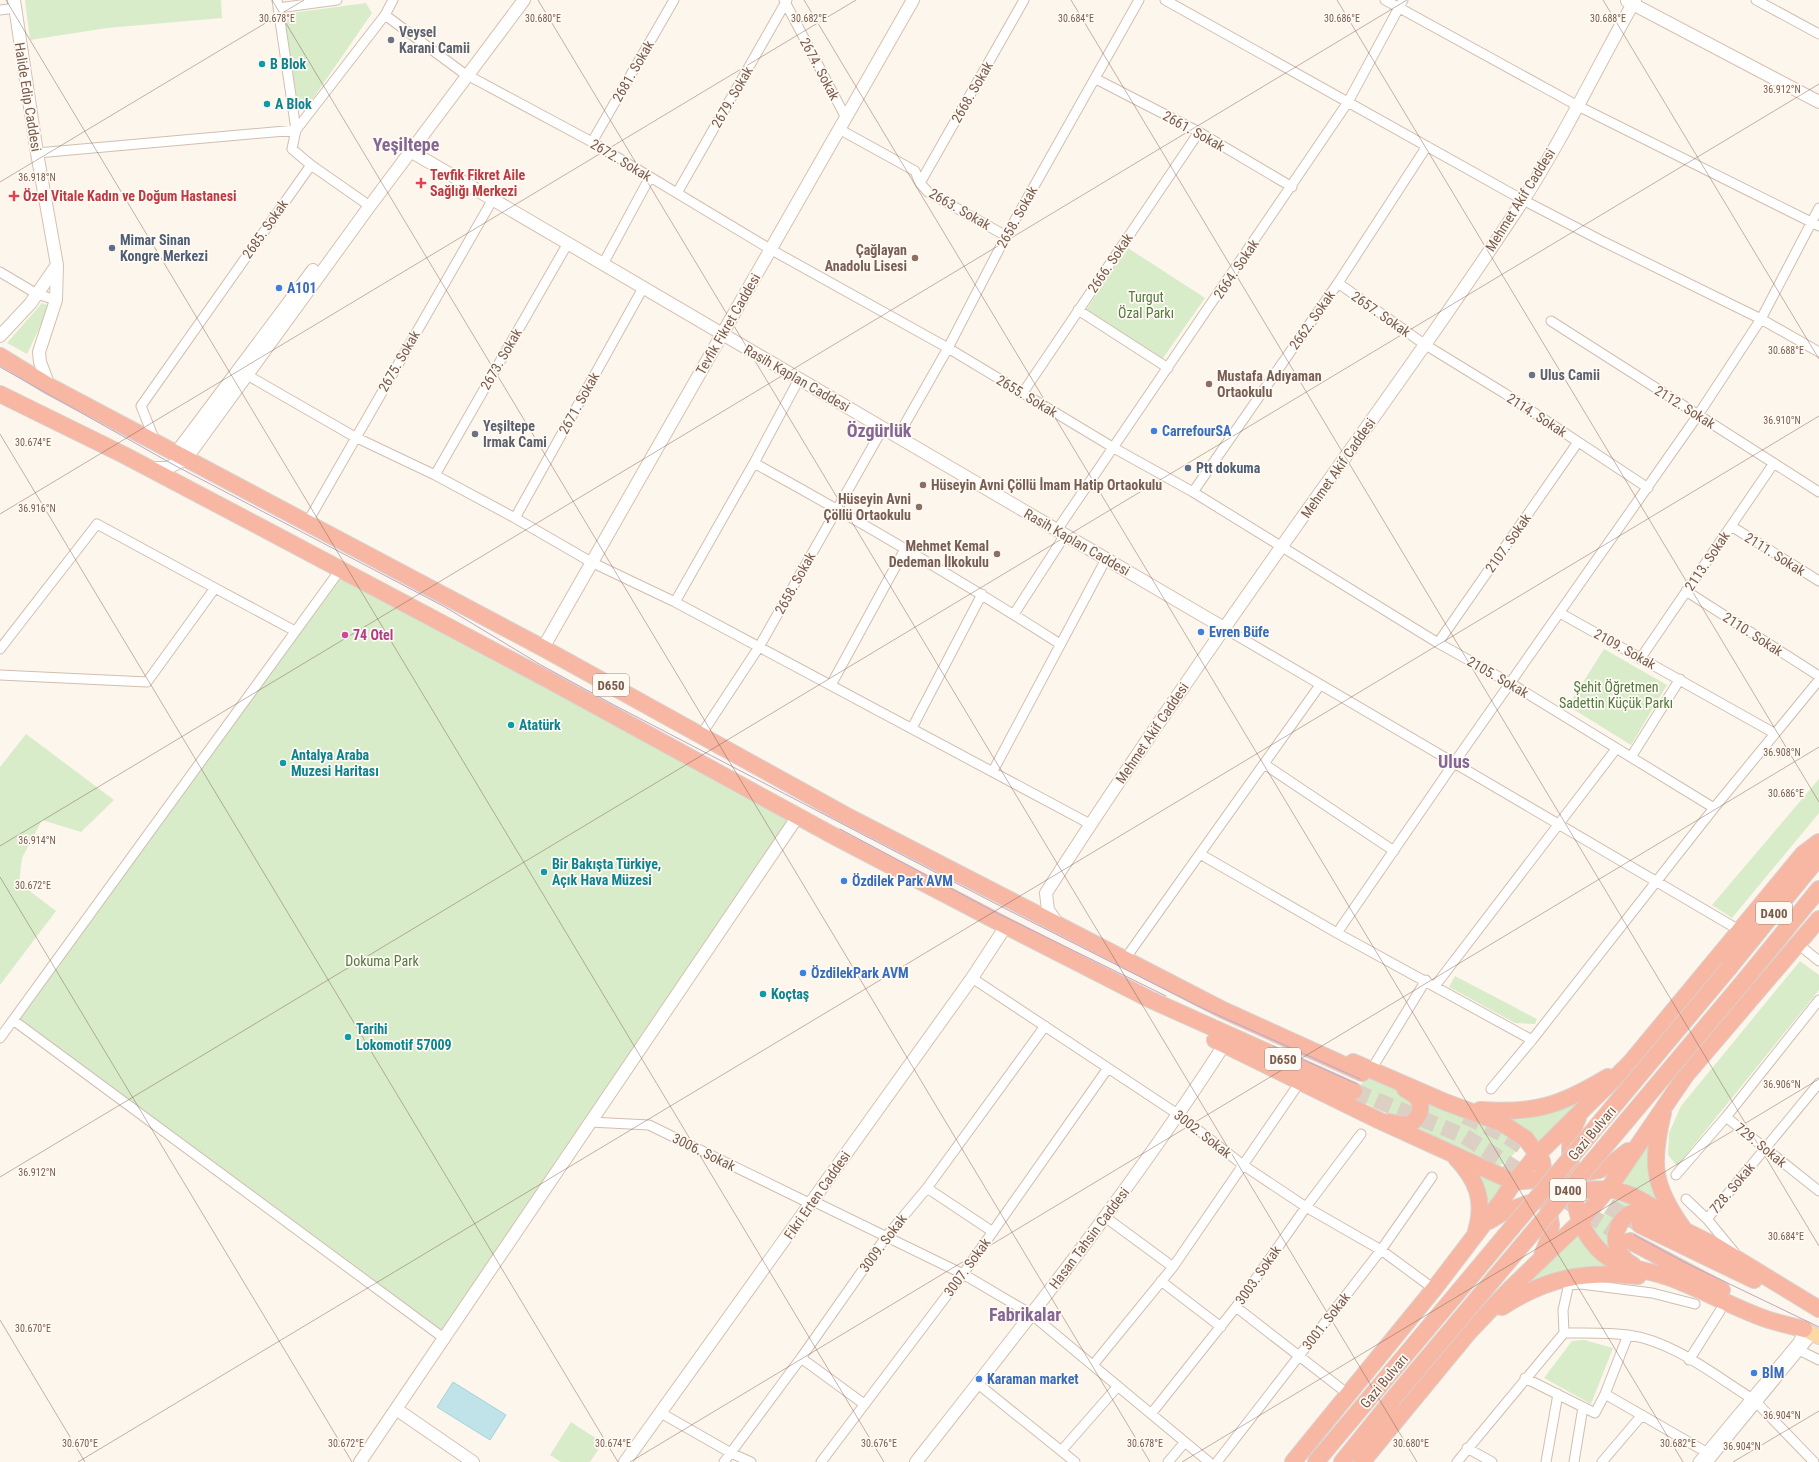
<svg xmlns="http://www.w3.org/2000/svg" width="1819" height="1462" font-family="'Roboto Condensed',sans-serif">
<rect width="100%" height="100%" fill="#fdf6ec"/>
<path fill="#d8ecc9" d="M25 0H221L222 18 107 28 30 40Z
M366 3 372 13 305 110 298 108 284 14Z
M1128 248 1205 298 1161 361 1086 310Z
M42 303 47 305V312L27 354 7 343Z
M340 570 798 816 445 1339 13 1020Z
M1604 649 1667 685 1631 745 1568 706Z
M26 734 114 800 81 832 42 820 22 858 19 883 56 911 0 985V767Z
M1819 779V813L1732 918 1712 905Z
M1800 961 1819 975V990L1677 1166 1668 1155 1669 1133 1681 1106Z
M1455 976 1537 1019 1535 1024 1515 1023 1449 987Z
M1368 1071 1396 1085 1413 1101 1412 1111C1394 1123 1372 1106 1355 1097Z
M1585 1097 1546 1138 1538 1142 1531 1133 1504 1116Z
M1428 1098 1514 1135 1523 1144C1515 1151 1509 1162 1499 1166L1417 1130C1426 1120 1430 1112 1428 1098Z
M1652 1134 1664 1205 1645 1192 1620 1184Z
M1473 1173 1505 1185 1485 1215Z
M1618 1195 1637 1206 1613 1255 1606 1248 1592 1228Z
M1576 1233 1612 1269 1521 1288Z
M1584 1340 1613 1348 1591 1404 1544 1378 1572 1341Z
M571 1422 603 1443 590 1462H561L550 1455Z"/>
<path fill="#bfe3e8" stroke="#a5d3da" d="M453 1382 506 1415 490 1440 437 1407Z"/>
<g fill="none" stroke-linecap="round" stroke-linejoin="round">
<path stroke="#dcd0c4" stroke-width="16" stroke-dasharray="16 8" stroke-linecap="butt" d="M1354 1091 1464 1136 1627 1239
M1465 1116 1507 1136 1540 1159
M1588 1194 1637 1223"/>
<defs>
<path id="street" d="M784 0 845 116
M1165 0 1523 200 1600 240 1761 319 1819 352
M1385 0 1578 106 1819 226
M1756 0 1819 34
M278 8 337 0
M0 10 15 8
M385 15 462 72
M469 76 592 142 770 249 948 348 1114 448 1193 492 1438 643 1510 683 1714 808
M1096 79 1199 132 1292 187
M839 129 915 171 920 183 928 192 1006 236
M592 142 674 0
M37 153 296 130 385 15 393 0
M311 165 364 202
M920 183 1024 0
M677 193 787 0
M603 264 650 177
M0 272 37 294 56 300
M1338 283 1424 344 1504 393 1648 488
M1078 310 1168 368
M1551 321 1819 492
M247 375 355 437 435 475 515 518 591 562 675 602 1090 824
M1022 394 1199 132
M898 436 948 348 1006 236 1139 0
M155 441 141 406 311 165 292 149 296 130 277 0
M754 463C858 520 960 580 1060 644
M435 475 568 243
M1193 492 1338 283 1427 146
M515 518 643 288
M307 523 493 199
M1731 526 1819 581
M1057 530 1348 102 1403 0
M215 588 295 631
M1686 591 1819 676
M675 602 754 463 799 379
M1560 613 1774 733
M1014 614 1065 535
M1224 628 1739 930
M1438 643 1578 442
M0 649 97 524 215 588 147 682 0 675
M1640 659 1774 463
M831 685 905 549
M912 728 982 594
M701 735 759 647 883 428
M1631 757 1680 679
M1264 764 1394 851
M993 771 1106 559
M1200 854 1337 933 1532 1040
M1337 933 1454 763 1698 415 1761 319 1819 208
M1798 944 1819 961
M1125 959 1320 685
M972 978 1179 1115 1243 1165 1306 1207 1381 1250 1434 1289
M1435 986 1616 749
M1819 1000 1726 1117 1819 1191
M13 1020 445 1339
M0 1038 340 570
M1371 1070 1426 980
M1491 1089 1532 1040 1714 808 1819 680
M590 1122 649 1125 811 1204
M1676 1175 1726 1117
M927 1188 993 1232
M1686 1199 1707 1219 1735 1253
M813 1201 963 1274 1031 1314 1209 1462
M1105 1217 1173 1267
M1707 1219 1819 1083
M1161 1281 1221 1327
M1569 1285 1581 1284 1652 1293 1695 1304
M1236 1307 1348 1394
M1564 1333 1563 1310 1570 1279
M1799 1350 1819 1360
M801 1358 864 1404
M1689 1360 1720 1311
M1093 1365 1173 1267 1300 1082
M1525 1378 1595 1413 1605 1394 1628 1335
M978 1384 1075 1462
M1605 1394 1706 1452
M1757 1403 1814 1462
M661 1413 731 1453 751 1462
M1151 1414 1236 1307 1306 1207 1361 1134
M1467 1448 1492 1462
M1062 1450 1118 1386
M724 1462 801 1358 886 1237 927 1188 1045 1026
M821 1462 963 1274 1108 1068
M1168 1462 1185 1442
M1217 1462 1381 1250 1432 1177
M1457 1462 1564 1333C1584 1333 1607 1332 1628 1335 1673 1341 1714 1375 1751 1398
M1546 1462 1558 1394
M1574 1462 1583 1407
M1602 1462 1642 1415
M1698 1462 1798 1342 1804 1329
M1708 1462 1813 1334"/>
<path id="secondary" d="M14 0 37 153 57 265 56 300 39 352 40 362 49 386
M1627 1 1819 102
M412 152 1224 628
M0 336 30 304 57 265
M176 453 313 270
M150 468H167L186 459 369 207 524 0
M543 648 913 0
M1058 924 1048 910 1046 893C1103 804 1163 716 1223 630 1322 487 1427 347 1522 202 1564 137 1597 67 1635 0
M1751 1398 1757 1403
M396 1409 473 1462
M360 1462 798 816
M625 1462 972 978 1006 926
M916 1462C1023 1326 1130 1191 1224 1045"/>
<path id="primary" d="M1804 1329 1819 1337"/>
<path id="highway" d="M0 356 49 386 543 648 845 815 1223 1010 1362 1073
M0 394 124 455 253 523 547 679 832 835 1006 926 1149 999 1354 1091
M1729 968 1819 857
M1744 981 1819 889
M1215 1040 1376 1119 1514 1182 1544 1179 1599 1170 1610 1165 1628 1151
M1353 1062 1445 1102 1502 1123 1526 1139 1542 1161 1551 1225 1549 1238 1542 1256
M1480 1110C1536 1114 1561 1105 1608 1077
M1663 1113C1651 1163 1652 1185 1683 1228
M1578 1118C1567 1139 1570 1153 1572 1177 1575 1206 1577 1226 1598 1249 1616 1268 1645 1269 1668 1277 1701 1289 1732 1307 1766 1319 1778 1323 1791 1326 1804 1329
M1389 1122C1394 1123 1403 1126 1408 1124 1417 1122 1423 1110 1419 1101 1417 1096 1410 1092 1405 1089
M1456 1158C1477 1180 1485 1201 1476 1231
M1564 1194C1604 1185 1625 1187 1658 1211
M1489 1221 1504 1212 1541 1199
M1640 1225 1754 1280
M1630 1241 1722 1290
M1633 1265C1606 1251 1612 1213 1643 1210L1714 1245 1819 1309
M1502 1307C1548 1277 1584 1271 1638 1276
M1293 1462 1434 1289 1502 1200 1514 1182 1538 1154 1630 1063 1803 854 1819 842
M1316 1462 1382 1383
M1342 1462 1392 1400
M1362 1462 1469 1332 1511 1288 1579 1223 1609 1188 1686 1075 1819 919"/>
</defs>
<use href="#street" stroke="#d1beb0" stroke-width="11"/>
<use href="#secondary" stroke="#d6c0b0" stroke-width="14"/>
<use href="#primary" stroke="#dad1cd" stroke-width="16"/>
<use href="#highway" stroke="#dad1cd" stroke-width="18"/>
<use href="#street" stroke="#fff" stroke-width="9"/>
<use href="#secondary" stroke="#fff" stroke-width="12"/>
<use href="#primary" stroke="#fbd9a5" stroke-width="14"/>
<use href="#highway" stroke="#f7b7a3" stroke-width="16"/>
<path stroke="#b9a8c9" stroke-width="1" d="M0 367 174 465 445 607 541 665 614 705 1002 907 1200 1007 1360 1079
M840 829 997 913 1166 996
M1273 1046 1357 1084
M1634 1235 1686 1263 1819 1327"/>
<defs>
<path id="highway-bridge" d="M1382 1383 1729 968
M1392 1400 1744 981"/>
</defs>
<use href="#highway-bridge" stroke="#dad1cd" stroke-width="18" stroke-linecap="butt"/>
<use href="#highway-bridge" stroke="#f7b7a3" stroke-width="16"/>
</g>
<path fill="none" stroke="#7a5c4d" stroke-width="1" stroke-opacity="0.45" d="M6 0 884 1462M272 0 1150 1462M538 0 1417 1462M804 0 1683 1462M1071 0 1819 1246M1337 0 1819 802M1603 0 1819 359M0 182 304 0M0 434 618 1462M0 514 856 0M0 846 1407 0M0 877 352 1462M0 1177 1819 84M0 1320 85 1462M78 1462 1819 416M630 1462 1819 747M1182 1462 1819 1079M1733 1462 1819 1411"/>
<g fill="#6b7280" stroke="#fffaf3" stroke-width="1.5">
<circle cx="391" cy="40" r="4"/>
<circle cx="1532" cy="375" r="4"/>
<circle cx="475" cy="434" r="4"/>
</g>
<g fill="#0f9aa8" stroke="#fffaf3" stroke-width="1.5">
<circle cx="262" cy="64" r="4"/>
<circle cx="267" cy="104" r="4"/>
<circle cx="511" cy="725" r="4"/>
<circle cx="283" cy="763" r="4"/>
<circle cx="544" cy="872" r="4"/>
<circle cx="763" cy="994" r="4"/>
<circle cx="348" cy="1037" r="4"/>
</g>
<g fill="#e0444e" stroke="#fffaf3" stroke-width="1.5">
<path d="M419 177h4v4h4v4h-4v4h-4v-4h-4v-4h4z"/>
<path d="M12 190h4v4h4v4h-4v4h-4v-4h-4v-4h4z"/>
</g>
<g fill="#5c6f8a" stroke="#fffaf3" stroke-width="1.5">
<circle cx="112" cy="248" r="4"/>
<circle cx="1188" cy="468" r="4"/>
</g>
<g fill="#8d6e63" stroke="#fffaf3" stroke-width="1.5">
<circle cx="915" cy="258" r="4"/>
<circle cx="1209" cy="384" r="4"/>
<circle cx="923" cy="485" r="4"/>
<circle cx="919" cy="507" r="4"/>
<circle cx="997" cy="554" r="4"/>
</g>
<g fill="#3f7fe0" stroke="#fffaf3" stroke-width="1.5">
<circle cx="279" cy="288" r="4"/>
<circle cx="1154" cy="431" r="4"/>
<circle cx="1201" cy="632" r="4"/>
<circle cx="844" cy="881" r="4"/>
<circle cx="803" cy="973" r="4"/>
<circle cx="1754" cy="1373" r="4"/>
<circle cx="979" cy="1379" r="4"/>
</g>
<circle fill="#d1479c" stroke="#fffaf3" stroke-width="1.5" cx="345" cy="635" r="4"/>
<g text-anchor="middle" stroke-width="3.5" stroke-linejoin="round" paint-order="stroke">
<g fill="#fffaf3" stroke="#a28b7f" stroke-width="1">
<rect x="593" y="674" width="36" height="22" rx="3"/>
<rect x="1756" y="902" width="36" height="22" rx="3"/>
<rect x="1265" y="1048" width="36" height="22" rx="3"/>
<rect x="1550" y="1179" width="36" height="22" rx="3"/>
</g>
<g font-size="13" font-weight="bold" fill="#7a5c4d">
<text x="611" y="690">D650</text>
<text x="1774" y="918">D400</text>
<text x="1283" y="1064">D650</text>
<text x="1568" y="1195">D400</text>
</g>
<g font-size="14" font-weight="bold" fill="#5b616d" stroke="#fffaf3" text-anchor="start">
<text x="399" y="37">Veysel<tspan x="399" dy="16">Karani Camii</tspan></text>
<text x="1540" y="380">Ulus Camii</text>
<text x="483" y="431">Yeşiltepe<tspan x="483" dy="16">Irmak Cami</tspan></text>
</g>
<g font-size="14" font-weight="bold" fill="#0d838f" stroke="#fffaf3" text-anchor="start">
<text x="270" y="69">B Blok</text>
<text x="275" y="109">A Blok</text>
<text x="519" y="730">Atatürk</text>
<text x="291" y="760">Antalya Araba<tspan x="291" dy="16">Muzesi Haritası</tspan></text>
<text x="552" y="869">Bir Bakışta Türkiye,<tspan x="552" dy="16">Açık Hava Müzesi</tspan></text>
<text x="771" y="999">Koçtaş</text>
<text x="356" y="1034">Tarihi<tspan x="356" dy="16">Lokomotif 57009</tspan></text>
</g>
<g font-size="14" fill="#7a5c4d" stroke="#fffaf3">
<text transform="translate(820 69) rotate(62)" y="5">2674. Sokak</text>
<text transform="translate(633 71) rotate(-60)" y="5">2681. Sokak</text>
<text transform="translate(972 92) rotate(-60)" y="5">2668. Sokak</text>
<text transform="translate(28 97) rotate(81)" y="5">Halide Edip Caddesi</text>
<text transform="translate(732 97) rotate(-60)" y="5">2679. Sokak</text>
<text transform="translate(1194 131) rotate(29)" y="5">2661. Sokak</text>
<text transform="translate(621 160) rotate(31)" y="5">2672. Sokak</text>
<text transform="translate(1520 200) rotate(-58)" y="5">Mehmet Akif Caddesi</text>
<text transform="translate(960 209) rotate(30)" y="5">2663. Sokak</text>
<text transform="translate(1017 217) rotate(-61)" y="5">2658. Sokak</text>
<text transform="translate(265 229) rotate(-55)" y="5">2685. Sokak</text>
<text transform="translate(1110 263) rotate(-56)" y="5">2666. Sokak</text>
<text transform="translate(1236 269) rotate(-56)" y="5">2664. Sokak</text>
<text transform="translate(1381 314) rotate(35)" y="5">2657. Sokak</text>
<text transform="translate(1312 320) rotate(-55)" y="5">2662. Sokak</text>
<text transform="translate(728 324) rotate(-60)" y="5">Tevfik Fikret Caddesi</text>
<text transform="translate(501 359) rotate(-60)" y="5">2673. Sokak</text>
<text transform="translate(399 361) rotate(-60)" y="5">2675. Sokak</text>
<text transform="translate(797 378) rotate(30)" y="5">Rasih Kaplan Caddesi</text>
<text transform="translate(1027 396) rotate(31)" y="5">2655. Sokak</text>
<text transform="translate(579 403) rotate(-61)" y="5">2671. Sokak</text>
<text transform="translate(1685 407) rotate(32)" y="5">2112. Sokak</text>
<text transform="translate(1537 415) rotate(33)" y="5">2114. Sokak</text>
<text transform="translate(1338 468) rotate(-55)" y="5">Mehmet Akif Caddesi</text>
<text transform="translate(1077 542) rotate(30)" y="5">Rasih Kaplan Caddesi</text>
<text transform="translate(1508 543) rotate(-55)" y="5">2107. Sokak</text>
<text transform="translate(1775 554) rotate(32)" y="5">2111. Sokak</text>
<text transform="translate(1707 561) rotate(-56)" y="5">2113. Sokak</text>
<text transform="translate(795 583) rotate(-61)" y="5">2658. Sokak</text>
<text transform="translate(1753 634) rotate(33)" y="5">2110. Sokak</text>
<text transform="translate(1625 649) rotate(29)" y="5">2109. Sokak</text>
<text transform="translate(1498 677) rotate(30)" y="5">2105. Sokak</text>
<text transform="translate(1152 733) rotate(-56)" y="5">Mehmet Akif Caddesi</text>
<text transform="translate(1592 1133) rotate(-50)" y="5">Gazi Bulvarı</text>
<text transform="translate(1203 1134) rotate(38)" y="5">3002. Sokak</text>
<text transform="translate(1761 1145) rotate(39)" y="5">729. Sokak</text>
<text transform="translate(704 1152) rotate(26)" y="5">3006. Sokak</text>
<text transform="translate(1732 1188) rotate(-50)" y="5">728. Sokak</text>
<text transform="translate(817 1195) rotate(-55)" y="5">Fikri Erten Caddesi</text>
<text transform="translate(1089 1238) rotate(-53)" y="5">Hasan Tahsin Caddesi</text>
<text transform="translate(883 1243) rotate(-53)" y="5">3009. Sokak</text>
<text transform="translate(967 1267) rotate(-54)" y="5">3007. Sokak</text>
<text transform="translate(1258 1275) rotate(-55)" y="5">3003. Sokak</text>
<text transform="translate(1326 1321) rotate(-52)" y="5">3001. Sokak</text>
<text transform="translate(1384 1381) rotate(-50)" y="5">Gazi Bulvarı</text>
</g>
<g font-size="14" font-weight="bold" fill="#be3a42" stroke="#fffaf3" text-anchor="start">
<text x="430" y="180">Tevfik Fikret Aile<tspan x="430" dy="16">Sağlığı Merkezi</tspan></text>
<text x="23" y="201">Özel Vitale Kadın ve Doğum Hastanesi</text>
</g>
<g font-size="14" font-weight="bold" fill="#4e5e75" stroke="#fffaf3" text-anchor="start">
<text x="120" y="245">Mimar Sinan<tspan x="120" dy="16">Kongre Merkezi</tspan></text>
<text x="1196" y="473">Ptt dokuma</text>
</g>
<g font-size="14" font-weight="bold" fill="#785e54" stroke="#fffaf3" text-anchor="end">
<text x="907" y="255">Çağlayan<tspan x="907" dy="16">Anadolu Lisesi</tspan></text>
<text x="1217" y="381" text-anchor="start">Mustafa Adıyaman<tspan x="1217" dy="16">Ortaokulu</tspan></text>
<text x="931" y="490" text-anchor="start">Hüseyin Avni Çöllü İmam Hatip Ortaokulu</text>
<text x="911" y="504">Hüseyin Avni<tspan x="911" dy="16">Çöllü Ortaokulu</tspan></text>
<text x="989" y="551">Mehmet Kemal<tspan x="989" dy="16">Dedeman İlkokulu</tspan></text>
</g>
<g font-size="14" font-weight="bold" fill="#366cbe" stroke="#fffaf3" text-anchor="start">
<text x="287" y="293">A101</text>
<text x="1162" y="436">CarrefourSA</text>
<text x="1209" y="637">Evren Büfe</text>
<text x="852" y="886">Özdilek Park AVM</text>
<text x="811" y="978">ÖzdilekPark AVM</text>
<text x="1762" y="1378">BİM</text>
<text x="987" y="1384">Karaman market</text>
</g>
<g font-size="14" fill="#537a41" stroke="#fffaf3">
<text x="1146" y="302">Turgut<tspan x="1146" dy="16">Özal Parkı</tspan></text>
<text x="1616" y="692">Şehit Öğretmen<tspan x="1616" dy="16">Sadettin Küçük Parkı</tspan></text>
<text x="382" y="966">Dokuma Park</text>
</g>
<g font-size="14" font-weight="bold" fill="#b23c85" stroke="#fffaf3" text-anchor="start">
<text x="353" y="640">74 Otel</text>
</g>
<g font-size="18" font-weight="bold" fill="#846695" stroke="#fffaf3">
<text x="406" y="151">Yeşiltepe</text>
<text x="879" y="437">Özgürlük</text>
<text x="1454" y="768">Ulus</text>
<text x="1025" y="1321">Fabrikalar</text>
</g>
</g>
<g font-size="10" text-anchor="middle" fill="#7a5c4d" stroke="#fffaf3" stroke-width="3.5" stroke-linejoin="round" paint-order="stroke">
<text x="277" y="22">30.678°E</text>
<text x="543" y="22">30.680°E</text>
<text x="809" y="22">30.682°E</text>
<text x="1342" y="22">30.686°E</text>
<text x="1076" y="22">30.684°E</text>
<text x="1608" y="22">30.688°E</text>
<text x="1782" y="93">36.912°N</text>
<text x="37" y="181">36.918°N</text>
<text x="1786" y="354">30.688°E</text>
<text x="1782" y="424">36.910°N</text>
<text x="33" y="446">30.674°E</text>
<text x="37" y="512">36.916°N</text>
<text x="1782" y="756">36.908°N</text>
<text x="1786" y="797">30.686°E</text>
<text x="37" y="844">36.914°N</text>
<text x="33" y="889">30.672°E</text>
<text x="1782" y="1088">36.906°N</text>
<text x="37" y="1176">36.912°N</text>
<text x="1786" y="1240">30.684°E</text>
<text x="33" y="1332">30.670°E</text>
<text x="1782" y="1419">36.904°N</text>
<text x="80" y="1447">30.670°E</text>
<text x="346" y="1447">30.672°E</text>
<text x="613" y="1447">30.674°E</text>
<text x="879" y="1447">30.676°E</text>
<text x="1145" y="1447">30.678°E</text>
<text x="1411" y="1447">30.680°E</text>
<text x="1678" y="1447">30.682°E</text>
<text x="1742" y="1450">36.904°N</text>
</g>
</svg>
